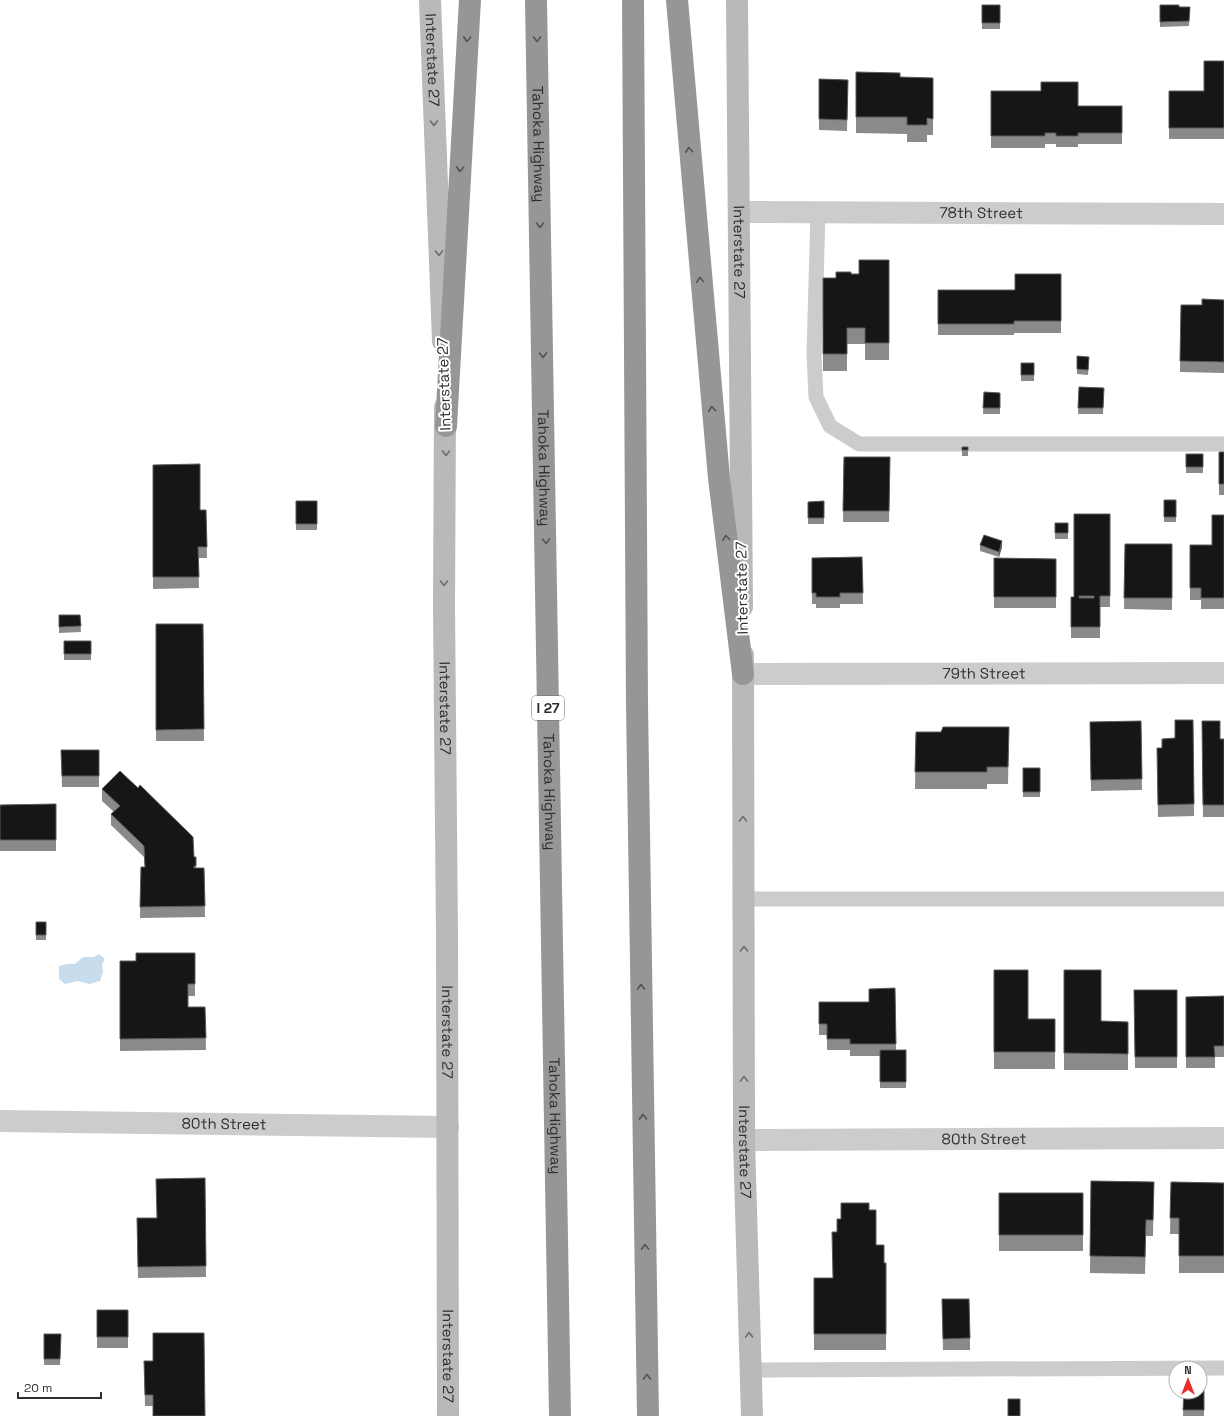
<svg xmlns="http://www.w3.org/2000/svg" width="1224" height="1416" font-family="'Space Grotesk',sans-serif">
<rect width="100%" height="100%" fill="#fff"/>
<path fill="#c7dced" d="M99 954 104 958V961L102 964 103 972 100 981 89 984 78 981 65 984 59 979V966L67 964H75L83 957H94Z"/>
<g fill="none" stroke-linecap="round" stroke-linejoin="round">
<path stroke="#ccc" stroke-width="15" d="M818 212 814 354 816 397 830 426 859 444H1224
M744 899H1224
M750 1370 1224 1368"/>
<g stroke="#ccc" stroke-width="22">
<path id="s1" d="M739 212 1224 214"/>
<path id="s2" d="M743 674 1224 673"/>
<path id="s3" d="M0 1121 448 1127"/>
<path id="s4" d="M744 1140 1224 1138"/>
</g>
<g stroke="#b9b9b9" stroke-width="22">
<path id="s5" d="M430 0 443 341"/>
<path id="s6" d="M737 0 742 607"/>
<path id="s7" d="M445 407 444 606 447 936 448 1416"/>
<path id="s8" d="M743 655 744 1140 752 1416"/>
</g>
<g stroke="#969696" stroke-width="22">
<path id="s9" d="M536 0 560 1416"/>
<path d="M633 0 637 704 648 1416"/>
<path d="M677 0 719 478 743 674"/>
<path d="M446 426 470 0"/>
</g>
</g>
<path fill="#8a8a8a" d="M982 5H1000V29H982Z
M1160 5 1179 7H1190L1189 26 1160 27Z
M1224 61V139H1169V91H1204Z
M856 72 900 77 933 78V135H927V142H907V134L856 133Z
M819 79 848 80 847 131 819 130Z
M991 91 1078 106H1122V144H1078V147H1056V144H1045V148H991Z
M889 260V360H865V344H847V371H823V278H836L851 274H859Z
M1061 274V333H1014V335H938V290H1015Z
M1224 300V373L1180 372 1181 305H1202Z
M1077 356 1089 362 1088 375 1077 374Z
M1021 363H1034V381H1021Z
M1079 387 1104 388 1103 414H1078Z
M984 392 1000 393V414H983Z
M962 447H968V456H962Z
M1219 452H1224V495H1219Z
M1186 454H1203V473H1186Z
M844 457H890L889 522H843Z
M153 465 200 510H206L207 558H198L199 588 153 589Z
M1164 500H1176V522H1164Z
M296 501H317V530H296Z
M824 501V524H808V502Z
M1110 514V607H1100V638H1071V597H1074Z
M1224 515V609H1201V600H1190V545H1212Z
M1055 523H1068V539H1055Z
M1125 544H1172V610L1124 609Z
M980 545 1002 547 999 557 980 551Z
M862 557 863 604H840V608H816V604H812V558Z
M994 558 1056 559V608H994Z
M59 615H80L81 632 59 633Z
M156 624H203L204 741H156Z
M64 641H91V660H64Z
M1193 720 1194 816 1158 817 1157 748H1162L1175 738Z
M1141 721 1142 790 1091 791 1090 722Z
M1202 721 1220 739H1224V817H1203Z
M1009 727 1008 784H987V789H915L916 732H941Z
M61 750H99V787H62Z
M1023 768H1040V797H1023Z
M102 789 194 857H196V868H204L205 917 140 918 141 867H145L144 857 111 825V814L114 812 102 801Z
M56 804V851H0V805Z
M36 922H46V940H36Z
M195 953V996H188V1007H205L206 1050 120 1051V961H136Z
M994 970 1028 1019H1055V1069H994Z
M1064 970 1101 1021 1128 1022V1070H1064Z
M895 988 896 1050H906V1088H880V1056H850V1050H827V1035H819V1002H869Z
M1134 990H1177V1068H1135Z
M1224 996V1057H1215V1068H1186V997Z
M205 1178 206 1277 138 1278 137 1218H157Z
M1091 1181 1154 1182 1153 1236H1146L1145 1274 1090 1273Z
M1171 1182 1224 1183V1273H1179V1234H1170Z
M999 1193H1083V1251H999Z
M869 1210 876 1245 884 1263H886V1350H814V1278H833L837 1232 841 1219Z
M942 1299 970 1338V1350H943Z
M97 1310H128V1348H97Z
M44 1334H61L60 1365H44Z
M144 1361 205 1416 153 1406H145Z
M1204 1381V1416H1183L1184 1392Z"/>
<path fill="#5c5c5c" d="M1002 541V547L999 557V552Z"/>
<path fill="#161616" stroke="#5c5c5c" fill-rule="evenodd" d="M982 5H1000V23H982Z
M1160 5H1179V7H1190L1189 21 1160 22Z
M1204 61H1224V128H1169V91H1204Z
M856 72 900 73V77L933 78V119L927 118V125H907V117H856Z
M819 79 848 80 847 120 819 119Z
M1041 82H1078V106H1122V133H1078V136H1056V133H1045V136H991V91H1041Z
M859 260H889V343H865V328H847V354H823V278H836V272H851V274H859Z
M1015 274H1061V321H1014V324H938V290H1015Z
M1202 299 1224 300V362L1180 361 1181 305H1202Z
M1077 356 1089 357 1088 370 1077 369Z
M1021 363H1034V375H1021Z
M1079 387 1104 388 1103 408H1078Z
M984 392 1000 393V408H983Z
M962 447H968V450H962Z
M1219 452H1224V484H1219Z
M1186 454H1203V467H1186Z
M844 457H890L889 511H843Z
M200 464V510H206L207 547H198L199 577H153V465Z
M1164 500H1176V517H1164Z
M296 501H317V524H296Z
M824 501V518H808V502Z
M1074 514H1110V596H1100V627H1071V597H1074ZM1079 596H1094V598H1079Z
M1212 515H1224V598H1201V588H1190V545H1212Z
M1055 523H1068V533H1055Z
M984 535 1002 541 999 552 980 545Z
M1125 544H1172V598H1124Z
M862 557 863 593H840V597H816V593H812V558Z
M994 558 1056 559V597H994Z
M59 615H80L81 626 59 627Z
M156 624H203L204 729 156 730Z
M64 641H91V654H64Z
M1175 720H1193L1194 804 1158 805 1157 748H1162V739L1175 738Z
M1141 721 1142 779 1091 780 1090 722Z
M1202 721H1220V739H1224V805H1203Z
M943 727H1009L1008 767H987V772H915L916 732H941Z
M61 750H99V776H62Z
M1023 768H1040V792H1023Z
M120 771 138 788 140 785 193 837 194 857H196V866H194V868H204L205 906 140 907 141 867H145L144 846 111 814 120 806 102 789Z
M56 804V840H0V805Z
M36 922H46V935H36Z
M136 953H195V984H188V1007H205L206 1038 120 1039V961H136Z
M994 970H1028V1019H1055V1052H994Z
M1064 970H1101V1021L1128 1022V1054L1064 1053Z
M895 988 896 1044H850V1039H827V1024H819V1002H869V989Z
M1134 990H1177V1057H1135Z
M1224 996V1046H1214L1215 1057H1186V997Z
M880 1050H906V1082H880Z
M205 1178 206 1266 138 1267 137 1218H157L156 1179Z
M1091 1181 1154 1182 1153 1220H1146L1145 1257 1090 1256Z
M1171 1182 1224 1183V1256H1179V1218H1170Z
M999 1193H1083V1235H999Z
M841 1203H869V1210H876V1245H884V1263H886V1334H814V1278H833L832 1232H837V1219H841Z
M942 1299H969L970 1338 943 1339Z
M97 1310H128V1337H97Z
M153 1333H204L205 1416H153V1395H145L144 1361H153Z
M44 1334H61L60 1359H44Z
M1200 1381H1204V1410H1183L1184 1392H1200Z
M1008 1399H1020V1416H1008Z"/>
<defs><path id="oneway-chevron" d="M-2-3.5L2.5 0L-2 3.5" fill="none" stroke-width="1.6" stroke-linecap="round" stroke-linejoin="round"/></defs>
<g stroke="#535353">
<use href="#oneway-chevron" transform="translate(467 39) rotate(93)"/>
<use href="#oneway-chevron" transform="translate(537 39) rotate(89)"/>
<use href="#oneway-chevron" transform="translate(689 150) rotate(-95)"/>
<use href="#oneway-chevron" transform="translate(460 169) rotate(93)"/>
<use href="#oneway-chevron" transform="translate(540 225) rotate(89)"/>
<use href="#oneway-chevron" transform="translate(700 280) rotate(-95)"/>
<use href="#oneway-chevron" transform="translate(543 355) rotate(89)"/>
<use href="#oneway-chevron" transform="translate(712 409) rotate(-95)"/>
<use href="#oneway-chevron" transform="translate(726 538) rotate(-97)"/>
<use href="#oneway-chevron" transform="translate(546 541) rotate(89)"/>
<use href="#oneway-chevron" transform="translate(641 987) rotate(-91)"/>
<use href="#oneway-chevron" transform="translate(643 1117) rotate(-91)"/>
<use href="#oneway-chevron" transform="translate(645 1247) rotate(-91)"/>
<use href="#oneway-chevron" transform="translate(647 1377) rotate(-91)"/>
</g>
<g stroke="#6d6d6d">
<use href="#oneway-chevron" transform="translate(434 123) rotate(88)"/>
<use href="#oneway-chevron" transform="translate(439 253) rotate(88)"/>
<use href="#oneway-chevron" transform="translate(446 453) rotate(91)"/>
<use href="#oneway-chevron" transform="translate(444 583) rotate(91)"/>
<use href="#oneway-chevron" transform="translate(743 819) rotate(-90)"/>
<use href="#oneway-chevron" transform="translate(744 949) rotate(-90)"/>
<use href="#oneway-chevron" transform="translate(744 1079) rotate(-90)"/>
<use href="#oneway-chevron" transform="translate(749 1335) rotate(-92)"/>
</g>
<g text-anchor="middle" stroke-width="4" stroke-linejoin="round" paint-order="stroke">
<rect fill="#fff" stroke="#6d6d6d" stroke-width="1" x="532" y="696" width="32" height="24" rx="3"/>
<g font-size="14" font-weight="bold" fill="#2f2f2f">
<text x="548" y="713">I 27</text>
</g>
<g font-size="15" fill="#2f2f2f" stroke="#fff">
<text dy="5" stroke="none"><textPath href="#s5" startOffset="60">Interstate 27</textPath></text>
<text dy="5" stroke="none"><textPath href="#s9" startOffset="144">Tahoka Highway</textPath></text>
<text dy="5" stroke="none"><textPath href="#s1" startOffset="242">78th Street</textPath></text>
<text dy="5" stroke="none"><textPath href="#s6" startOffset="252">Interstate 27</textPath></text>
<text transform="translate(444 384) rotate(-92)" y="5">Interstate 27</text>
<text dy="5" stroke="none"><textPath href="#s9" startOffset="468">Tahoka Highway</textPath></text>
<text transform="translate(742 588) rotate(-91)" y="5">Interstate 27</text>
<text dy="5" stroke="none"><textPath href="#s2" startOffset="241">79th Street</textPath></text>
<text dy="5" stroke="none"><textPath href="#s7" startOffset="301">Interstate 27</textPath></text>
<text dy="5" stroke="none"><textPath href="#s9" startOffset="792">Tahoka Highway</textPath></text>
<text dy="5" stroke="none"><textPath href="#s7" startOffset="625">Interstate 27</textPath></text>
<text dy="5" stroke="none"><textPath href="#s9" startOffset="1116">Tahoka Highway</textPath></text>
<text dy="5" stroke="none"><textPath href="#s3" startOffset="224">80th Street</textPath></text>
<text dy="5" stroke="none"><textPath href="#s4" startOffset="240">80th Street</textPath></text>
<text dy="5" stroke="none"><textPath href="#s8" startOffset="497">Interstate 27</textPath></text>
<text dy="5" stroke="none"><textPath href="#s7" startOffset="949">Interstate 27</textPath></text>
</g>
</g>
<g transform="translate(1188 1380)"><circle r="19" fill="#ffffff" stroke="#acacac"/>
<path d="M0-3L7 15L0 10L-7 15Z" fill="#eb2b2c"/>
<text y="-6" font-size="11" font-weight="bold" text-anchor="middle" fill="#2f2f2f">N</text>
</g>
<path d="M18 1392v6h83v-6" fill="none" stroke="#2f2f2f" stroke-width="2"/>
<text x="24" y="1392" font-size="12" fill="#2f2f2f" stroke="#ffffff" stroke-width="3" paint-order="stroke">20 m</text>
</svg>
